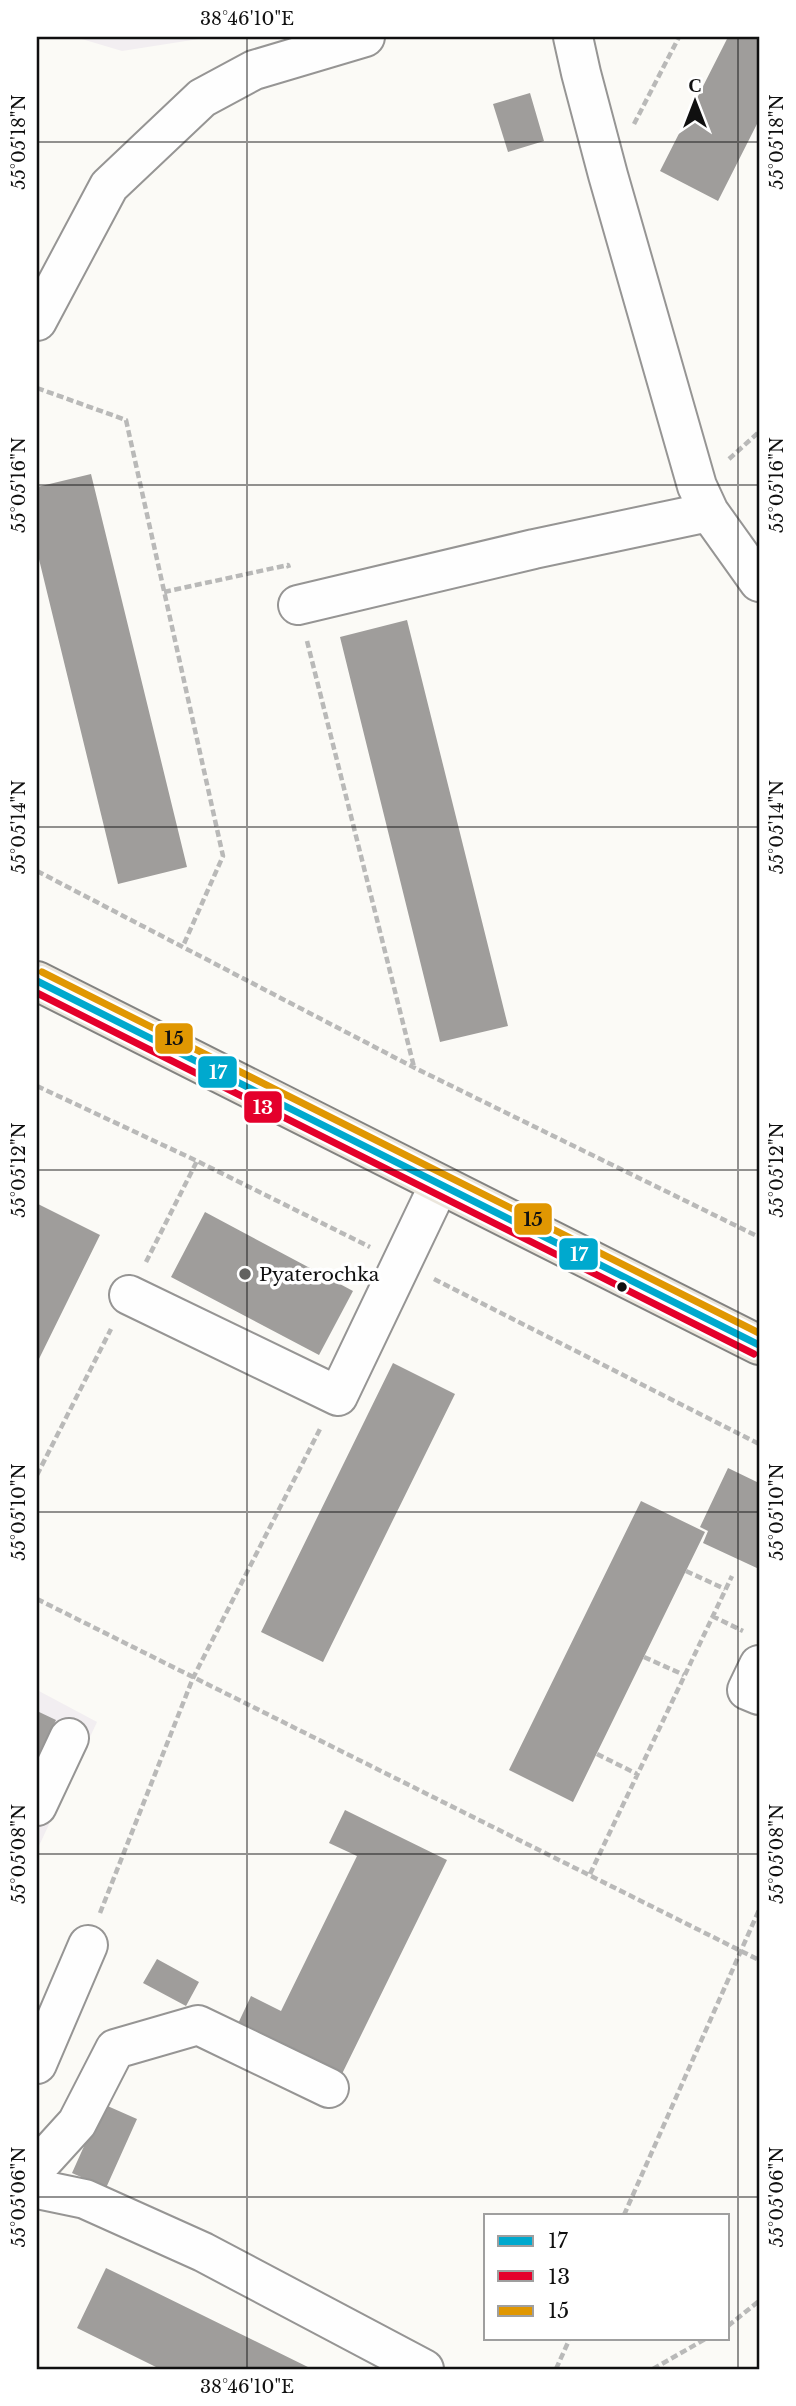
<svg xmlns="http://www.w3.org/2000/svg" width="796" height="2406" font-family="'Libre Baskerville',serif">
<rect width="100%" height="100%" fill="#fbfaf6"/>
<path fill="#f2eef1" d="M75 37H205V38L122 51Z
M37 1690 97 1722 37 1850Z"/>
<path fill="#9f9d9b" d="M728 37H759V120L718 201 660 171Z
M530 93 544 141 508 152 493 104Z
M91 474 187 867 118 884 37 551V487Z
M407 620 508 1026 440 1042 340 637Z
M38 1204 100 1235 37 1363V1208Z
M205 1212 353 1291 319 1355 171 1277Z
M393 1363 455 1394 323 1662 261 1632Z
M728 1468 759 1483V1569L703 1543 708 1531 700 1527Z
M641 1501 705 1532 573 1802 509 1770Z
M37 1711 56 1720 37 1761Z
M345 1810 447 1860 339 2080 235 2030 251 1996 281 2011 357 1856 329 1843Z
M157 1959 199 1982 186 2006 143 1983Z
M103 2104 137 2119 106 2188 72 2173Z
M106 2268 141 2285 312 2369H160L77 2328Z"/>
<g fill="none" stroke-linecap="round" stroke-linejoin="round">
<defs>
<path id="minor" d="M573 37 581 73 608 175 697 486 709 512 759 582
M37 321 109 186 202 98 254 70 365 37
M298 605 534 549 709 512
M129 1295 338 1396 439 1185
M759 1665 747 1690 759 1695
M37 1806 69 1738
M37 2064 88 1945
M37 2167 77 2123 115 2049 198 2025 329 2088
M37 2189 85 2199 203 2252 424 2369"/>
<path id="major" d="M37 981 759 1345"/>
</defs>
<use href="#minor" stroke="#969594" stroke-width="42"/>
<use href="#major" stroke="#838381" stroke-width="42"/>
<path stroke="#b9b9b8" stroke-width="4.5" stroke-dasharray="7 3.5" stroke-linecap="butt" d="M634 124 679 37
M37 388 126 420 223 856 183 946
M729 459 759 432
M164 592 288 565 289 568
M307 641 414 1067
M37 871 415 1068 759 1237
M37 1086 197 1161 370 1247
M146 1262 197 1161
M434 1279 759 1444
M37 1475 111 1329
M686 1571 725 1589
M37 1599 759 1960
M712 1616 743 1631
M644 1657 684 1675
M597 1754 637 1774
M590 1874 732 1576
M100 1913 193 1678 321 1427
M624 2215 759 1910
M728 2326 759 2301
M556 2369 570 2338
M653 2369 707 2338"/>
<use href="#minor" stroke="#fefefe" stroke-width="38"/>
<use href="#major" stroke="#ebe6dc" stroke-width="38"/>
<defs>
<path id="bus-1" d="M37 981 759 1345"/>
<path id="bus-2" d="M37 993 754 1354"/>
<path id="bus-3" d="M42 972 759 1333"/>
</defs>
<use href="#bus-1" stroke="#fff" stroke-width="12"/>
<use href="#bus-2" stroke="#fff" stroke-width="12"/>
<use href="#bus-3" stroke="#fff" stroke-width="12"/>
<use href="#bus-1" stroke="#00a9ce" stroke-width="7"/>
<use href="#bus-2" stroke="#e4002b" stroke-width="7"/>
<use href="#bus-3" stroke="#e09702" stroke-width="7"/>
</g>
<path fill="none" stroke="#101010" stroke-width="2" stroke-opacity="0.45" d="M247 37V2369M738 37V2369M37 142H759M37 485H759M37 827H759M37 1170H759M37 1512H759M37 1854H759M37 2197H759"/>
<circle fill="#626260" stroke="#fff" stroke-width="2.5" cx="245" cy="1274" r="7"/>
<circle fill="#101010" stroke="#fff" stroke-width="2.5" cx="622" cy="1287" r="6"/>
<g text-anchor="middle" stroke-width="7" stroke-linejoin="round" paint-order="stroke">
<g font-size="19" fill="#101010" stroke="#fff" text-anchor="start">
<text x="259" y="1281">Pyaterochka</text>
</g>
</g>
<g stroke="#fff" stroke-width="2.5">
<rect x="154" y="1022" width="40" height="33" rx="7" fill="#e09702"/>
<rect x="197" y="1055" width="41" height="34" rx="7" fill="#00a9ce"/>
<rect x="243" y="1090" width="40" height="34" rx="7" fill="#e4002b"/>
<rect x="513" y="1202" width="40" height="34" rx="7" fill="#e09702"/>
<rect x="558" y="1237" width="41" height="34" rx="7" fill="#00a9ce"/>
</g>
<g font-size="19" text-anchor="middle" font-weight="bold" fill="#fff">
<text x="218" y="1079">17</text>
<text x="263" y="1114">13</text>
<text x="579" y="1261">17</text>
</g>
<g font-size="19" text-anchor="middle" font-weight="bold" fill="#111">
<text x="174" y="1045">15</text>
<text x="533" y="1226">15</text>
</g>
<rect width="796" height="2406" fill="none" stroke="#ffffff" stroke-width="77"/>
<rect x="484" y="2214" width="245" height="126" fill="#ffffff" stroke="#9f9f9f" stroke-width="2"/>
<rect x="498" y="2236" width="35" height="10" fill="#00a9ce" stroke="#9f9f9f" stroke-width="2"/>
<text x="548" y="2248" font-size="21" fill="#101010">17</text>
<rect x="498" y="2271" width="35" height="10" fill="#e4002b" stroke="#9f9f9f" stroke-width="2"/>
<text x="548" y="2284" font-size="21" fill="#101010">13</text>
<rect x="498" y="2306" width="35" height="10" fill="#e09702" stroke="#9f9f9f" stroke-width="2"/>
<text x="548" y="2318" font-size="21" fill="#101010">15</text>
<g transform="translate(695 102)" stroke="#ffffff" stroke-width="5" paint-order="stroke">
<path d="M0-5L12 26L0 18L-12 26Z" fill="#101010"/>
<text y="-10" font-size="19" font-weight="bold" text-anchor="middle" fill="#101010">С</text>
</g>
<rect x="38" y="38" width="720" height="2330" fill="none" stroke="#101010" stroke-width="2.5"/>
<g font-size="18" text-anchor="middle" fill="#101010">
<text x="247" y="25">38°46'10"E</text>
<text transform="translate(19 142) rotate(-90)" y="6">55°05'18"N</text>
<text transform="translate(777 142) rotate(-90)" y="6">55°05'18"N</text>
<text transform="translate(19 485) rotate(-90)" y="6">55°05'16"N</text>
<text transform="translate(777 485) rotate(-90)" y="6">55°05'16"N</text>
<text transform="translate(19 827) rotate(-90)" y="6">55°05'14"N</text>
<text transform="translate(777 827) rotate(-90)" y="6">55°05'14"N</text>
<text transform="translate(19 1170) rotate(-90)" y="6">55°05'12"N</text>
<text transform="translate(777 1170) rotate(-90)" y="6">55°05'12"N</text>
<text transform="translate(19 1512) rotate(-90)" y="6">55°05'10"N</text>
<text transform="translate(777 1512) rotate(-90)" y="6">55°05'10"N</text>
<text transform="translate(19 1854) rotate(-90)" y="6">55°05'08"N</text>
<text transform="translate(777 1854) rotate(-90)" y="6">55°05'08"N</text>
<text transform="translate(19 2197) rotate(-90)" y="6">55°05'06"N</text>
<text transform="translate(777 2197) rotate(-90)" y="6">55°05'06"N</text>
<text x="247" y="2393">38°46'10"E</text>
</g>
</svg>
